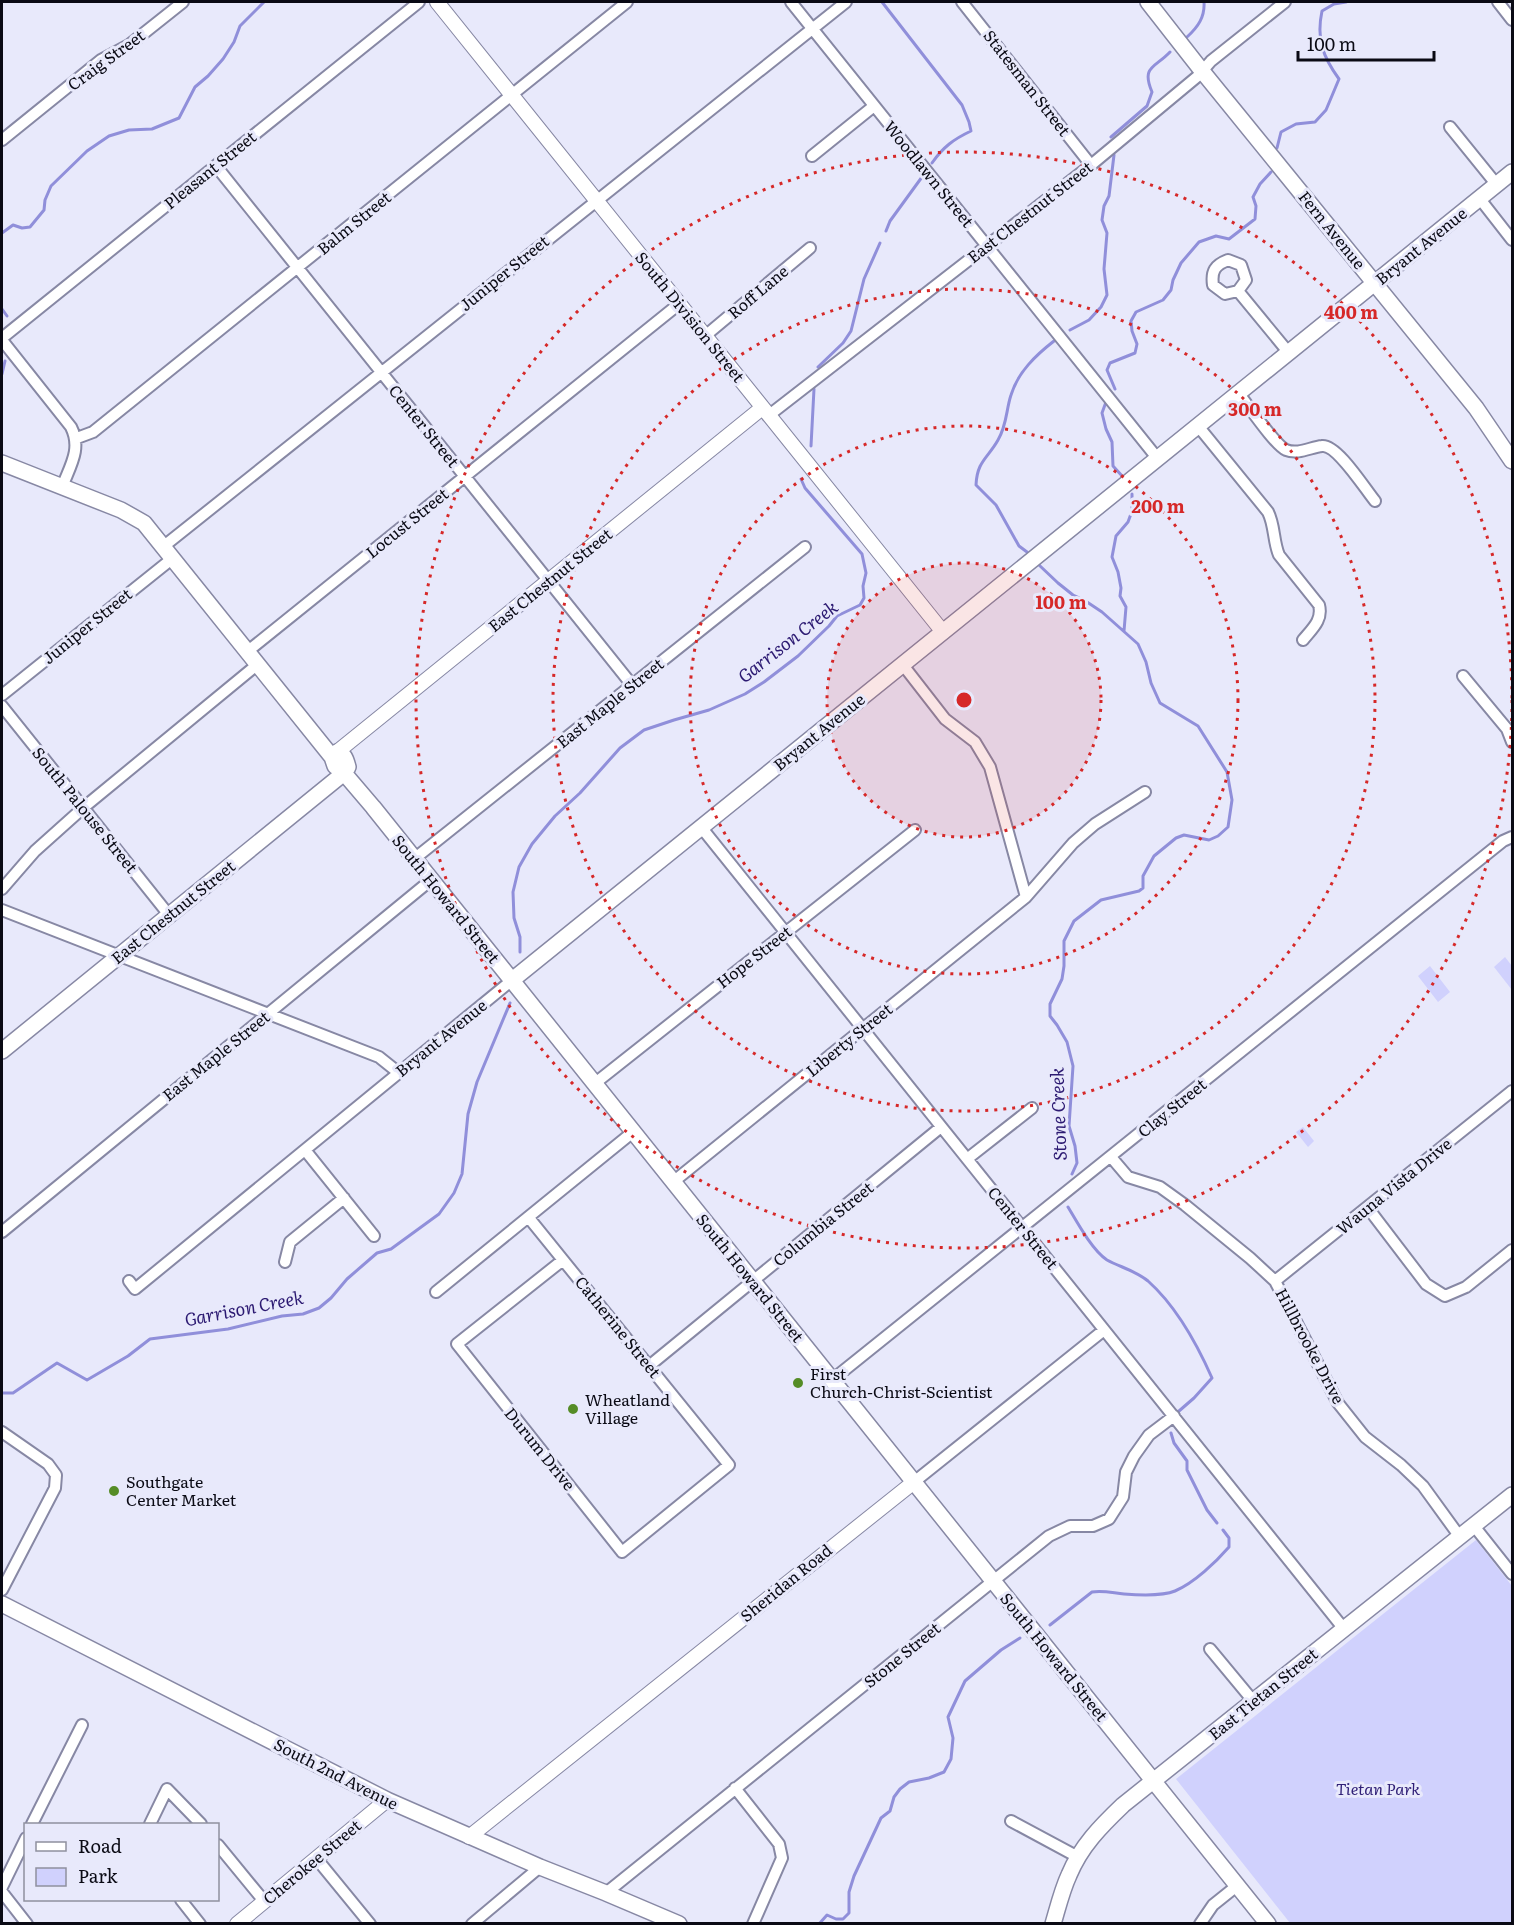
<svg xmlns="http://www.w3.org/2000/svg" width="1514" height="1925" font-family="Literata,serif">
<rect width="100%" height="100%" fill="#e8e9fb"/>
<path fill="#d0d1fd" d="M1505 957 1512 966V990L1494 967Z
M1430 966 1450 992 1438 1002 1418 976Z
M1303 1127 1314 1141 1308 1147 1296 1132Z
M1476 1540 1512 1586V1923H1290L1176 1779Z"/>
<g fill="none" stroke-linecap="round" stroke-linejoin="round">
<path stroke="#908fda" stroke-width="3" d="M882 2 962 105 969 122 971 131C954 139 943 147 932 163
M1187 37C1198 27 1205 17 1204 2
M1111 137 1147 106 1152 92C1141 66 1155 68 1170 52
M1277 148 1281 132 1296 124 1315 122 1326 110 1339 79C1323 57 1316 39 1322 11L1334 4 1346 2
M886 231 890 221 922 177
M2 233 13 225 22 228 30 227 44 210 45 200 51 186 87 151 109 136 129 130 152 129 179 118 195 87 208 76 223 59 234 42 240 26 264 2
M2 309 7 316
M1070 330 1089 320 1101 307 1107 295 1104 269 1107 233 1102 220 1104 206 1109 196 1114 155
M818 367 843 343 851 331 864 279 880 243
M2 374 5 361
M1115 389 1107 370 1110 363 1135 353 1137 344 1132 331 1131 321 1136 312 1163 300 1171 290 1173 280 1181 263 1199 242 1216 236 1229 239 1255 219 1256 206 1253 197 1260 184 1271 172
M1106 402 1102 413 1106 429 1112 442 1113 466 1123 477
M811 446 814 389
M1027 552 1019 546 996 505 976 485C977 461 988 458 998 440 1007 425 1006 410 1011 395 1018 372 1036 355 1054 341
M1039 565 1058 583 1073 595 1084 600 1102 612 1138 644 1146 662 1151 683 1160 703 1198 726 1227 772 1232 800 1228 827 1218 836 1209 840 1184 835 1176 838 1154 856 1143 876V888L1139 891 1101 900 1074 921 1064 941V966L1062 979 1050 1004V1016L1057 1025 1067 1042 1073 1066 1069 1126 1075 1146 1077 1163 1072 1174
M1124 631 1126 607 1120 596 1121 588 1118 572 1112 557 1116 536 1128 522 1132 511V494
M520 952V937L514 918 513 892 519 867 532 844 555 816 580 793 620 748 644 730 674 720 709 710 745 694 764 682 798 656 829 626 837 616 860 605 864 598 863 586 866 573 862 554 805 488 801 479
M1068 1207C1077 1222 1092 1250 1107 1260 1120 1267 1136 1271 1148 1281 1176 1306 1197 1344 1212 1378L1194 1398 1179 1411
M2 1393H13L57 1363 87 1380 128 1356 150 1339 228 1329 282 1316 303 1314 319 1308 331 1298 347 1279 377 1253 391 1249 439 1214 454 1193 462 1174 468 1114 477 1082 510 1003
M1171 1433 1174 1443 1187 1461V1470L1207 1510 1217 1523
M1050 1625 1092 1592C1103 1590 1113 1593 1124 1594 1137 1595 1163 1596 1175 1591 1194 1583 1216 1562 1229 1547V1538L1223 1530
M819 1924 827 1915 836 1919H843L849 1913V1892L854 1876 881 1818 890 1811 894 1797 900 1789 909 1782 929 1778 944 1772 951 1759 953 1738 948 1717 965 1681 1001 1650 1020 1638"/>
<defs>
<path id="minor" d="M791 2 1158 459
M962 2 1091 165
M1498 2 1512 20
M1450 127 1497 185
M2 140 101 60 129 45 183 2
M812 156 874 106
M216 166 632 685
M1480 199 1512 240
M1238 291 1225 294 1213 285C1211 271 1215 265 1228 260L1241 265 1246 280 1238 291 1289 353
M705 336 810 248
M2 338 419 2
M2 340 71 427C82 449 70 466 62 487
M1239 394C1248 405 1275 445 1286 450 1298 455 1311 447 1322 446 1337 444 1365 489 1375 501
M768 416 1091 165 1198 76 1211 61 1285 2
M1198 426 1268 512C1275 526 1273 541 1279 555L1319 605C1323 620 1312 629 1303 640
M77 438 93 432 627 2
M164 546 846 2
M248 651 679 304
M903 665 945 719 975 742 990 767 1026 897
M1463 676 1507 729 1512 742
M2 695 173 558
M2 706 169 915
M701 827 1344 1629
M414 859 805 547
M2 889 35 851 83 808 258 664
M2 910 379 1057 399 1073
M594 1084 915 830
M305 1150 374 1236
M1111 1157 1128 1177 1160 1187 1185 1205 1250 1258 1275 1281 1338 1403 1365 1437 1401 1465 1423 1486 1460 1537
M967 1159 1032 1108
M673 1182 1026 897 1073 843 1095 824 1145 792
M1368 1208 1426 1284 1445 1296 1466 1287 1512 1250
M529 1218 729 1465 622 1552 457 1344 563 1260
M2 1232 431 880
M285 1262 290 1242 344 1198
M129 1281 135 1289 511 981
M1275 1281 1512 1091
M436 1292 633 1132
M649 1366 941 1127
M832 1380 1488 853 1503 841 1512 837
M2 1432 48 1464 56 1475 55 1488 2 1590
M914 1482 1104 1330
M1474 1526 1512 1574
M1210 1649 1254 1702
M735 1788 779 1844 782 1858 753 1924
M1011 1821 1078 1857
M32 1824 82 1725
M150 1824 167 1789 201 1824
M218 1845 264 1901
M316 1858 370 1924
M2 1887 26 1838
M2 1892 27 1924
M606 1893 1049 1536 1070 1526H1093L1109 1519 1123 1497 1126 1472 1134 1456 1149 1435 1174 1416
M181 1900 200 1924
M472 1924 540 1867
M1200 1924 1213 1905 1238 1885"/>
<path id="tertiary" d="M437 2 943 632
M337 752 762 408
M469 1837 914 1482
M237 1924 387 1800"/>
<path id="secondary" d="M1148 2 1202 71 1476 408 1512 461
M2 463 121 510 144 523 332 757
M344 773 348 767C346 760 345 754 337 752L332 757 335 766 344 773 373 807 1268 1924
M511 981 1512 172
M2 1051 344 773
M2 1604 387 1800 540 1867 606 1893 679 1924
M1053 1924C1058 1907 1062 1890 1069 1875 1081 1846 1101 1826 1123 1805L1512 1495"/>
</defs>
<use href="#minor" stroke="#8788a4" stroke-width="14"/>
<use href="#tertiary" stroke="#8788a4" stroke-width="16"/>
<use href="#secondary" stroke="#8788a4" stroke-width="18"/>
<use href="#minor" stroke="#fff" stroke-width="10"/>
<use href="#tertiary" stroke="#fff" stroke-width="14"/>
<use href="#secondary" stroke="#fff" stroke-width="15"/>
</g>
<circle cx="964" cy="700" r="137" fill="#d62828" fill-opacity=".12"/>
<g fill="none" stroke="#d62828" stroke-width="3" stroke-dasharray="3 6">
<circle cx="964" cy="700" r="137"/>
<circle cx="964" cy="700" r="274"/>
<circle cx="964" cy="700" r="411"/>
<circle cx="964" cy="700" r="548"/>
</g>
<g fill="#558c26" stroke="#e8e9fb" stroke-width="2">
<circle cx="798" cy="1383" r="6"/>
<circle cx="573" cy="1409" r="6"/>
<circle cx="114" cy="1491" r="6"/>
</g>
<g text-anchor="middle" stroke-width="6" stroke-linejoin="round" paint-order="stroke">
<g font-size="16" fill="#0a0a14" stroke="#e8e9fb">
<text transform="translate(106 60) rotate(-36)" y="6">Craig Street</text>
<text transform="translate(1027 83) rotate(52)" y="6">Statesman Street</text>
<text transform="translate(210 170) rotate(-39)" y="6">Pleasant Street</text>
<text transform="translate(929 174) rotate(51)" y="6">Woodlawn Street</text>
<text transform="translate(1030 212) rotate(-38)" y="6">East Chestnut Street</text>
<text transform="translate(354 223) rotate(-39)" y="6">Balm Street</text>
<text transform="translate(1332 230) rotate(51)" y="6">Fern Avenue</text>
<text transform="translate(1421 246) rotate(-39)" y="6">Bryant Avenue</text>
<text transform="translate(504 273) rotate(-39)" y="6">Juniper Street</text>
<text transform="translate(758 292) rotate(-40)" y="6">Roff Lane</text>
<text transform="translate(690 317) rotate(51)" y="6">South Division Street</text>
<text transform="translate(424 426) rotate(51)" y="6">Center Street</text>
<text transform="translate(407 523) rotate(-39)" y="6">Locust Street</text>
<text transform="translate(550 580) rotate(-39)" y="6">East Chestnut Street</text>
<text transform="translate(87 626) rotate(-39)" y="6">Juniper Street</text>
<text transform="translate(610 703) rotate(-39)" y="6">East Maple Street</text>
<text transform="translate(819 732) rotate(-39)" y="6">Bryant Avenue</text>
<text transform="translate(85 810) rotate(51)" y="6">South Palouse Street</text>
<text transform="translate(446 899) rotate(51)" y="6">South Howard Street</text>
<text transform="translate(173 912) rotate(-39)" y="6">East Chestnut Street</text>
<text transform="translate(754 957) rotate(-38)" y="6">Hope Street</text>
<text transform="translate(441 1038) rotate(-39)" y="6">Bryant Avenue</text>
<text transform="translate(849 1040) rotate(-39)" y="6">Liberty Street</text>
<text transform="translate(216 1056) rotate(-39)" y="6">East Maple Street</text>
<text transform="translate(1172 1108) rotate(-39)" y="6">Clay Street</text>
<text transform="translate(1394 1186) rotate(-39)" y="6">Wauna Vista Drive</text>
<text transform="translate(823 1224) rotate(-39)" y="6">Columbia Street</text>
<text transform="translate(1023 1228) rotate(51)" y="6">Center Street</text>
<text transform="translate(750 1278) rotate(51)" y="6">South Howard Street</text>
<text transform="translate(618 1327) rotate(51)" y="6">Catherine Street</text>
<text transform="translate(1310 1346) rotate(62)" y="6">Hillbrooke Drive</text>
<text transform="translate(540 1449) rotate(51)" y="6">Durum Drive</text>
<text transform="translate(786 1583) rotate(-39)" y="6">Sheridan Road</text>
<text transform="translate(902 1655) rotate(-39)" y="6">Stone Street</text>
<text transform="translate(1054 1657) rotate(51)" y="6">South Howard Street</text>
<text transform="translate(1263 1694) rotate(-39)" y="6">East Tietan Street</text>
<text transform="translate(336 1774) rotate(27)" y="6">South 2nd Avenue</text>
<text transform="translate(312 1862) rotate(-40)" y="6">Cherokee Street</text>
</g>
<g font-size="16" fill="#0a0a14" stroke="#e8e9fb" text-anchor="start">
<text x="810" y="1380">First<tspan x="810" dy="18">Church-Christ-Scientist</tspan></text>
<text x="585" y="1406">Wheatland<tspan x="585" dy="18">Village</tspan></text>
<text x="126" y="1488">Southgate<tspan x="126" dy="18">Center Market</tspan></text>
</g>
<g font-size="16" font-style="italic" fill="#302077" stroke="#e8e9fb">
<text x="1378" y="1795">Tietan Park</text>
</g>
<g font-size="18" font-style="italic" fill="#2c1a72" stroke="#e8e9fb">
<text transform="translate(788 642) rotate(-38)" y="6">Garrison Creek</text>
<text transform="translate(1059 1114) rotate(-92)" y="6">Stone Creek</text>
<text transform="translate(244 1309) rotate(-11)" y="6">Garrison Creek</text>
</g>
</g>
<circle cx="964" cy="700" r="9" fill="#d62828" stroke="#e8e9fb" stroke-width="3"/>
<g font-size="18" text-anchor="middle" font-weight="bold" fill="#d62828" stroke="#e8e9fb" stroke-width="6" stroke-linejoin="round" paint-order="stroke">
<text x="1351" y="319">400 m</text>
<text x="1255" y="416">300 m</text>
<text x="1158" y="513">200 m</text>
<text x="1061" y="609">100 m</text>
</g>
<rect width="1514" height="1925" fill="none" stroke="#0a0a14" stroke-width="6"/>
<rect x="24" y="1823" width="195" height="78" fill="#e8e9fb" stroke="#8f909f" stroke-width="1.5"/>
<rect x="36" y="1842" width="30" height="9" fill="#ffffff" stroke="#8f909f" stroke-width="1.5"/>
<text x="78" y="1853" font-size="18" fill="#0a0a14">Road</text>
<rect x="36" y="1868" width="30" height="18" fill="#d0d1fd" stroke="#8f909f" stroke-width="1.5"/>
<text x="78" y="1883" font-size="18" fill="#0a0a14">Park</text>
<path d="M1298 51v9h136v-9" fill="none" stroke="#0a0a14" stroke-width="3"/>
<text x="1307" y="51" font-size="18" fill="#0a0a14" stroke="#e8e9fb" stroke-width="4.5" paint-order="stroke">100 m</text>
</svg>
